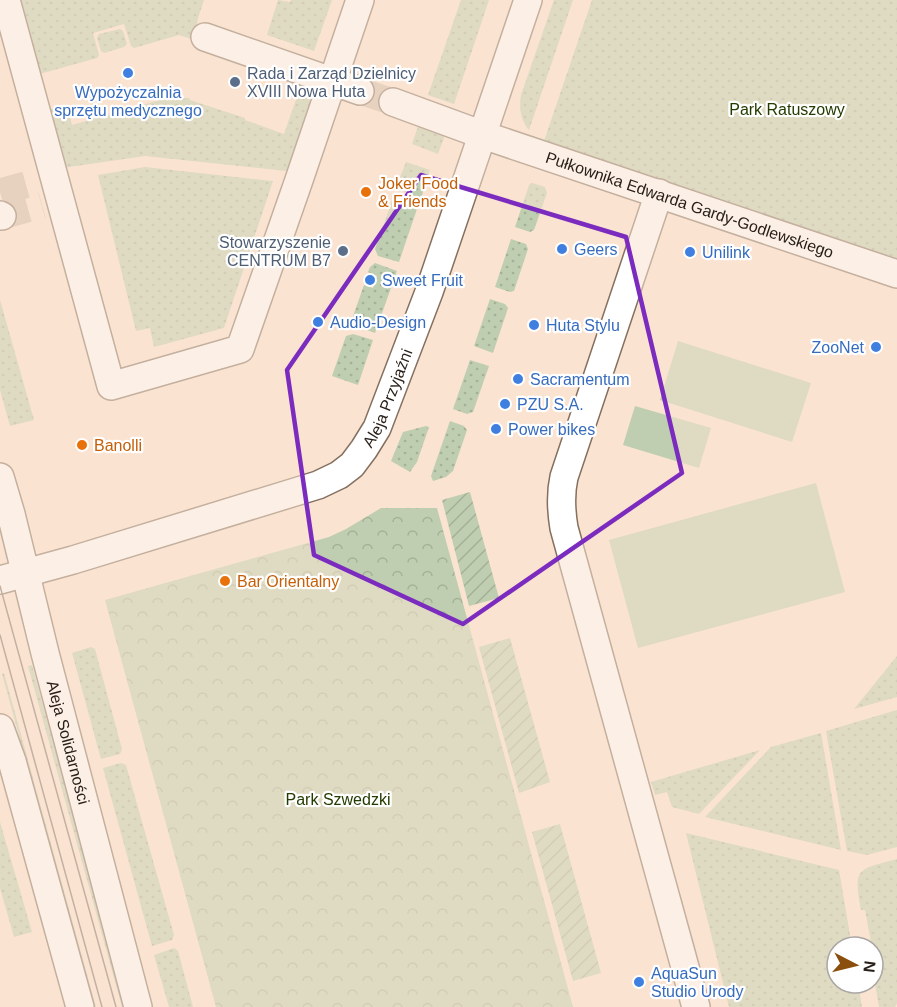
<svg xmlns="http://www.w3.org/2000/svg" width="897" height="1007" font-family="Helvetica,sans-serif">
<defs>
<pattern id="grass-dots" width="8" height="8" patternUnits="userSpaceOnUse" patternTransform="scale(1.5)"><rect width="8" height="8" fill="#bfceb0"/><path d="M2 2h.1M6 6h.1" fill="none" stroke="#a4b197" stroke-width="1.8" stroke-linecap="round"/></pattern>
<pattern id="forest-crowns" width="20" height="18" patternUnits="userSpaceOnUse" patternTransform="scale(1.5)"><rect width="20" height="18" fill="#bfceb0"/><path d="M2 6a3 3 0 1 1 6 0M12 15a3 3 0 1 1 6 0" fill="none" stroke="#a4b197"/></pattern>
<pattern id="garden-furrows" width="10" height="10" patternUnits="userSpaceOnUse" patternTransform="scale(1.5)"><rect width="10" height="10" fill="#bfceb0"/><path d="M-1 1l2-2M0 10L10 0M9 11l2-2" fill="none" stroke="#a4b197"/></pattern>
</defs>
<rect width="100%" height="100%" fill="#fae3d1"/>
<path fill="url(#grass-dots)" d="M21 0H204L198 18 194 40 179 35 134 48 131 46 124 24 93 33 99 55 97 58 36 75 27 41 32 39Z
M278 0 290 2 291 0H332L314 51 267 35Z
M461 0H489L454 104 428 95Z
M554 0H573L529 130C520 119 519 108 521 95Z
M592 0H897V261L544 141Z
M120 29 123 31 127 44 124 47 104 53 101 51 97 38 99 34Z
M299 91 311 95V103L287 171 145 156 62 168 55 142 59 140 54 121H49L46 111 67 105 72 125 167 98H189L190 100 245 118V120L284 134Z
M420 121 427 123 445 135 438 154 412 144Z
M406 162 430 170 421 198 401 191 397 185Z
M145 167 273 181 224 328 154 347 150 328 136 331 98 175Z
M532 183 545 187 547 193 534 230 530 232 515 227 529 185Z
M398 199 418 206 399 262 378 256 375 249 392 201Z
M511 239 526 244 528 249 514 291 510 292 495 287Z
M375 263 397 271 375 333 356 326 352 319 364 285 373 288 377 276 368 272 370 267Z
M490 299 505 304 508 308 493 353 474 346Z
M0 300 34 420 10 426 0 390Z
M353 334 373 340 358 385 332 376 346 336Z
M470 360 489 366 473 412 467 414 453 409Z
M450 421 464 426 467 430 453 471 446 477 433 481 431 476Z
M426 426 429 427 417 462 410 472 391 461 403 432Z
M91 647 95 649 122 749 120 754 101 759 72 653Z
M897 656V697L854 709Z
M32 665 126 1007H122L28 666Z
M4 673 96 1007H94L2 674Z
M897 710V847L867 855 847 851 826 731Z
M821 733 841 850 705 817 771 747Z
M760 750 699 814 672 807 667 792 655 795 651 782Z
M121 763 126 765 174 935 172 940 152 946 103 768Z
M0 822 32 932 14 937 0 888Z
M686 833 839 870 852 947H837V983H858L862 1007H729Z
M897 859V1003L895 1007H879L873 972V964H875L873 947H872L865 910H861C853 867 857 870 897 859Z
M174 948 178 951 193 1007H169L154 955Z"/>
<path fill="url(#forest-crowns)" d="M381 508H437L573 1007H216L105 600 329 537 346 529Z"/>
<path fill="url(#garden-furrows)" d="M470 492 499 598 469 606 442 500Z
M510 638 550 782 519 793 479 647Z
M560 824 601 973 573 981 532 832Z"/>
<path fill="#bfceb0" d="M678 341 811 383 792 442 660 400Z
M635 406 711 428 699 468 623 445Z
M816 483 845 592 638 648 609 540Z"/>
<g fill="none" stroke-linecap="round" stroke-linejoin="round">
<path stroke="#d0bcac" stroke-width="27" stroke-dasharray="27 14" stroke-linecap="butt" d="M360 91 393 102
M0 192 36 182
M2 216 42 205"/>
<defs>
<g id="minor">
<path d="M6 0 111 386 240 349 299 180 360 0"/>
<path d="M205 37 360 91"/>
<path id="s1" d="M393 102 483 135 897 274"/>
<path d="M659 193 564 477C560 495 561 510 564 528L696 1007"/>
<path d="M0 215 2 216"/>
<path id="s2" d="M0 477 11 514 45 653 138 1007"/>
<path id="s3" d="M0 580 73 560 318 485 339 475 352 465 364 449 377 428 429 292 528 0"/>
<path d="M0 728 12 761 80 1007"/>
</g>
</defs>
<use href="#minor" stroke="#857060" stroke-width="30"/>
<use href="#minor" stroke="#fff" stroke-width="27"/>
<path stroke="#817267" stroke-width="1.5" d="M0 586 116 1007
M0 635 102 1007"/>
</g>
<path d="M0 0H897V1007H0ZM421 175 626 237 682 473 463 624 314 555 287 370Z" fill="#fae3d1" fill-opacity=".55" fill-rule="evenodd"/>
<path fill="none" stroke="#7b2cbf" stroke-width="4.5" stroke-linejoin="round" d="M421 175 626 237 682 473 463 624 314 555 287 370Z"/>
<g fill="#3f7fe0" stroke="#fff" stroke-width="2">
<circle cx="128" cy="73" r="6"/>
<circle cx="562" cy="249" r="6"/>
<circle cx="690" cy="252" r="6"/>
<circle cx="370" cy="280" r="6"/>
<circle cx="318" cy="322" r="6"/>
<circle cx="534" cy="325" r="6"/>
<circle cx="876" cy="347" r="6"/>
<circle cx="518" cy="379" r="6"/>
<circle cx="505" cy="404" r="6"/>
<circle cx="496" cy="429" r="6"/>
<circle cx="639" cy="982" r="6"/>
</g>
<g fill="#5c6f8a" stroke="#fff" stroke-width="2">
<circle cx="235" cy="82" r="6"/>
<circle cx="343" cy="251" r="6"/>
</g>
<g fill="#e8710a" stroke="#fff" stroke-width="2">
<circle cx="366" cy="192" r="6"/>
<circle cx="82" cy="445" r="6"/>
<circle cx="225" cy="581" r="6"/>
</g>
<g text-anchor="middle" stroke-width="4.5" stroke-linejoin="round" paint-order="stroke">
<g font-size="16" fill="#4e5e75" stroke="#fff" text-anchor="start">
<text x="247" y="79">Rada i Zarząd Dzielnicy<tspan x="247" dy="18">XVIII Nowa Huta</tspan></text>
<text x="331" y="248" text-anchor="end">Stowarzyszenie<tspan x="331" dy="18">CENTRUM B7</tspan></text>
</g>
<g font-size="16" fill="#366cbe" stroke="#fff" text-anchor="start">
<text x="128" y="98" text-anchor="middle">Wypożyczalnia<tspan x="128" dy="18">sprzętu medycznego</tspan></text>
<text x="574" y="255">Geers</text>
<text x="702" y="258">Unilink</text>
<text x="382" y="286">Sweet Fruit</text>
<text x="330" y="328">Audio-Design</text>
<text x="546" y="331">Huta Stylu</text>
<text x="864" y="353" text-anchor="end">ZooNet</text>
<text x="530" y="385">Sacramentum</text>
<text x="517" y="410">PZU S.A.</text>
<text x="508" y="435">Power bikes</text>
<text x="651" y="979">AquaSun<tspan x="651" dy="18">Studio Urody</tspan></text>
</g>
<g font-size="16" fill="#253c00" stroke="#fff">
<text x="787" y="115">Park Ratuszowy</text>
<text x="338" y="805">Park Szwedzki</text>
</g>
<g font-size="16" fill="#c56008" stroke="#fff" text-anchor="start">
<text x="378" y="189">Joker Food<tspan x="378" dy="18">&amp; Friends</tspan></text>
<text x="94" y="451">Banolli</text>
<text x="237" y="587">Bar Orientalny</text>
</g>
<g font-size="16" fill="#29201a" stroke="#fff">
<text dy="6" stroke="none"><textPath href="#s1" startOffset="314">Pułkownika Edwarda Gardy-Godlewskiego</textPath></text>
<text dy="6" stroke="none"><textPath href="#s3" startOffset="448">Aleja Przyjaźni</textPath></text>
<text dy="6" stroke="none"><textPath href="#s2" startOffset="274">Aleja Solidarności</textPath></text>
</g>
</g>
<g transform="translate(855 965) rotate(97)"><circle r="28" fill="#ffffff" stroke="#a9a6a3" stroke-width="1.5"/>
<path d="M0-4.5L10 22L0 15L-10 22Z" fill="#8a4f0c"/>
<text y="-9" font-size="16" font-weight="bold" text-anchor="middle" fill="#29201a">N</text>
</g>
</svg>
